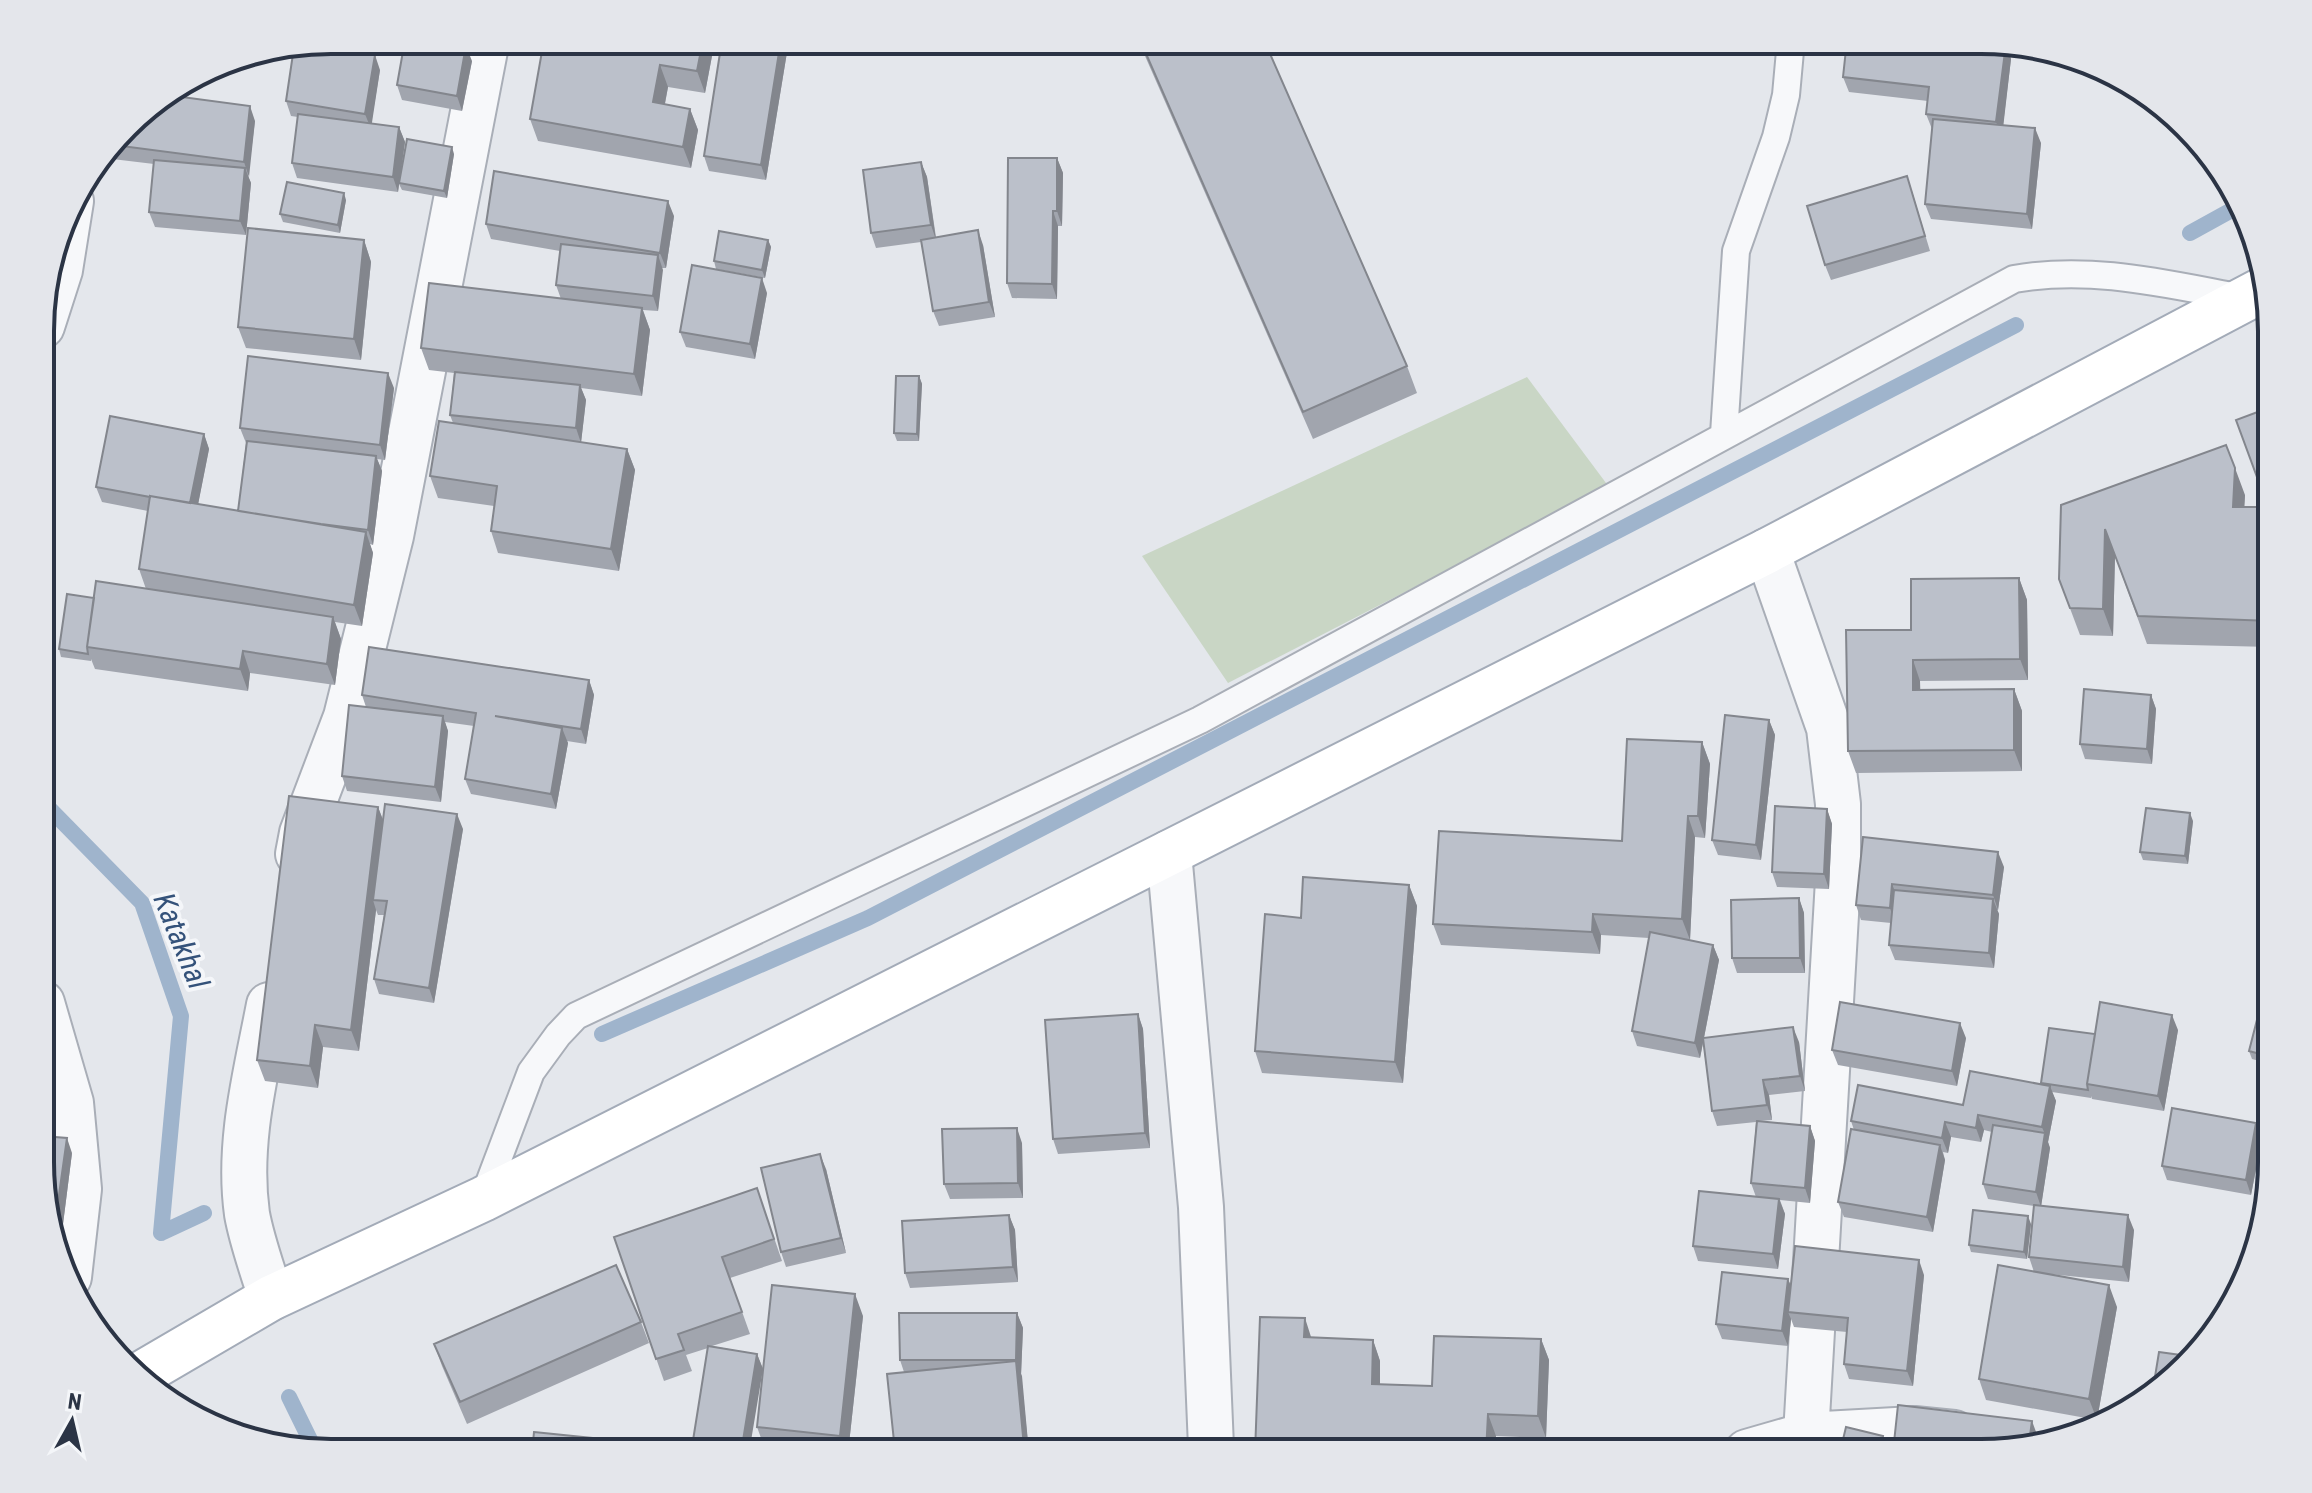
<svg xmlns="http://www.w3.org/2000/svg" width="2312" height="1493" font-family="'Roboto Condensed',sans-serif">
<rect width="100%" height="100%" fill="#e4e7ec"/>
<path fill="#c9d6c5" d="M1527 377 1609 487 1228 683 1142 556Z"/>
<g fill="none" stroke-linecap="round" stroke-linejoin="round">
<path stroke="#9fb4cc" stroke-width="16" d="M2190 233 2239 206
M42 801 142 903 181 1016 161 1233
M602 1034 868 918 2016 325
M161 1233 204 1213
M289 1397 315 1450"/>
<defs>
<path id="service" d="M1724 434 1736 251 1776 137 1786 95 1791 40
M483 1199 531 1072 558 1035 576 1016 1200 720 2014 279C2091 265 2166 284 2243 298"/>
<path id="minor" d="M42 326 60 270 71 201
M1767 551 1829 728 1838 804V880L1806 1435
M1169 853 1201 1207 1211 1447
M42 1003 71 1103 79 1189 69 1277
M1747 1452 1806 1435 1914 1429 1954 1433"/>
<path id="tertiary" d="M298 854 302 833 346 717 391 536 487 40
M269 1005C256 1073 237 1143 247 1214 252 1242 263 1271 271 1298"/>
<path id="primary" d="M141 1374 271 1298 483 1199 1767 551 2264 289"/>
</defs>
<use href="#service" stroke="#a9aeb7" stroke-width="30"/>
<use href="#minor" stroke="#a9aeb7" stroke-width="48"/>
<use href="#tertiary" stroke="#a9aeb7" stroke-width="48"/>
<use href="#primary" stroke="#a3abb8" stroke-width="48"/>
<use href="#service" stroke="#f7f8fa" stroke-width="26"/>
<use href="#minor" stroke="#f7f8fa" stroke-width="44"/>
<use href="#tertiary" stroke="#f7f8fa" stroke-width="44"/>
<use href="#primary" stroke="#fff" stroke-width="44"/>
</g>
<path fill="#a1a5ae" d="M715 40 705 93 668 87 665 104 690 109 698 130 691 168 538 141 530 119Z
M722 40H789L766 180 709 171 704 156Z
M1138 40H1264L1407 366 1417 393 1313 439Z
M2006 44 2011 59 2003 125 2041 143 2032 229 1931 219 1925 204 1932 129 1926 114 1928 101 1849 92 1843 77Z
M472 61 462 111 402 100 397 85Z
M380 70 371 124 399 127 405 142 401 171 454 154 447 198 402 190 399 184 398 192 297 178 292 163 298 117 291 116 286 101Z
M139 113 255 121 248 176 251 183 246 235 155 227 149 212 154 164 104 158Z
M1057 158 1063 173 1062 226H1058L1057 299 1012 298 1007 283Z
M921 162 927 177 936 237 983 245 995 317 939 326 933 311 921 242 876 248 871 233Z
M1912 191 1930 251 1831 280 1825 265Z
M346 200 340 233 283 222 280 214Z
M674 216 666 268H662L658 311 643 310 650 330 642 396 581 388 586 400 581 442 627 449 635 470 619 571 498 553 491 531 494 506 438 498 430 476 453 423 450 415 454 373 429 370 421 348 561 299 556 285 560 251 491 239 486 224Z
M364 240 371 262 361 360 246 348 238 327Z
M768 240 771 247 765 278 716 269 714 261Z
M767 293 755 359 686 347 680 332Z
M919 376 922 384 919 441H897L894 433Z
M394 388 385 460 377 459 382 471 373 545 370 544 373 553 362 626 335 622 341 639 335 685 250 673 248 691 95 669 91 659V661L61 657 59 649 94 598 146 589 139 569 148 511 102 502 96 487 204 434 209 449 198 504 238 511 246 443 240 428Z
M2271 407V647L2147 644 2115 556 2113 636 2080 635 2059 579 2245 495 2244 507H2268Z
M2019 578 2027 600 2028 680 1920 681V690L2014 689 2022 711V771L1856 773 1848 751 1911 630Z
M589 680 594 695 586 744 567 741 568 743 556 809 471 794 465 779 474 726 445 722 448 731 441 802 347 791 342 776 366 707 362 695Z
M2151 695 2156 709 2152 764 2085 759 2080 744Z
M1769 720 1775 735 1761 860 1718 855 1712 840Z
M1702 742 1710 764 1705 838 1695 837 1690 940 1713 945 1719 960 1704 1038 1799 1042 1805 1091 1769 1095 1772 1120 1758 1121 1810 1126 1815 1141 1810 1203 1780 1200 1785 1214 1778 1269 1698 1261 1693 1246 1756 1197 1751 1183 1756 1122 1717 1126 1712 1111 1703 1043 1700 1058 1637 1046 1632 1031 1649 938 1601 935 1600 954 1441 945 1433 924 1622 841Z
M378 807 383 820 463 829 434 1003 379 994 374 979 384 915H378L376 910 359 1051 323 1047 318 1088 265 1081 257 1060Z
M1827 809 1832 824 1829 889 1777 887 1772 872Z
M2193 821 2188 864 2143 860 2140 852Z
M1863 837 2004 867 1998 910H1997L1999 914 1994 968 1895 960 1889 945 1891 923 1861 920 1856 905Z
M1409 885 1417 906 1403 1083 1262 1073 1255 1051 1301 918Z
M1799 898 1804 913 1805 973H1737L1732 958Z
M2271 1011V1064L2252 1059 2249 1051Z
M1138 1014 1143 1029 1150 1148 1058 1154 1053 1139Z
M2178 1030 2164 1111 2092 1099 2091 1096V1098L2052 1092 2056 1101 2048 1142 2050 1148 2041 1206 2134 1230 2129 1282 2039 1273 2117 1307 2097 1420 1986 1400 1979 1379 2034 1272 2029 1257 2034 1206 1988 1199 1983 1184 1992 1132 1984 1130 1981 1142 1951 1137 1948 1153 1943 1152 1945 1160 1933 1232 1844 1217 1838 1202 1854 1130 1851 1121 1963 1105 2042 1085 2041 1083 2095 1034Z
M1966 1038 1957 1086 1838 1065 1832 1050Z
M2262 1138 2251 1195 2167 1180 2162 1166Z
M1022 1143 1023 1198 950 1199 944 1184Z
M72 1153 63 1224 50 1223 42 1200Z
M826 1169 846 1253 786 1267 781 1252Z
M757 1188 782 1261 730 1278 750 1334 712 1346 757 1354 763 1369 708 1348 686 1355 692 1371 664 1381 614 1237Z
M1009 1215 1015 1230 1018 1282 910 1288 905 1273Z
M2031 1224 2027 1259 1971 1252 1969 1245Z
M1924 1275 1913 1386 1849 1379 1844 1364 1847 1332 1794 1327 1791 1319 1788 1346 1722 1339 1716 1324 1788 1279 1791 1286Z
M1017 1313 1023 1328 1021 1375 1029 1453H893L895 1451 904 1372 900 1360Z
M863 1316 848 1453H803L765 1449 757 1427Z
M641 1322 649 1343 467 1424 442 1366 434 1344Z
M1311 1337 1373 1340 1380 1361V1384L1432 1386 1541 1339 1549 1360 1546 1438 1496 1436 1495 1453H1255Z"/>
<path fill="#83868d" d="M703 40H715L705 93 697 71Z
M781 40H789L766 180 761 165Z
M2006 44 2011 59 2002 137 1996 122Z
M466 46 472 61 462 111 457 96Z
M375 55 380 70 371 129 365 114Z
M660 65 668 87 661 123 653 102Z
M250 106 255 121 249 177 244 162Z
M690 109 698 130 691 168 683 147Z
M399 127 405 142 398 192 393 177Z
M2035 128 2041 143 2032 229 2027 214Z
M452 147 454 154 447 198 444 191Z
M1057 158 1063 173 1062 226 1057 211Z
M921 162 927 177 936 240 931 225Z
M245 168 251 183 246 235 240 221Z
M344 193 346 200 340 233 338 225Z
M668 201 674 216 666 268 660 253Z
M1053 211 1058 226 1057 299 1052 284Z
M978 230 983 245 995 317 989 302Z
M364 240 371 262 361 360 354 339Z
M768 240 771 247 765 278 762 270Z
M658 255 663 270 658 311 653 296Z
M762 278 767 293 755 359 750 344Z
M642 308 650 330 642 396 634 374Z
M388 373 394 388 385 460 380 445Z
M919 376 922 384 919 441 917 434Z
M580 385 586 400 581 443 576 428Z
M204 434 209 449 195 520 190 505Z
M627 449 635 470 619 571 611 549Z
M376 456 382 471 373 545 368 530Z
M2235 468 2245 495 2243 534 2233 507Z
M2105 529 2115 556 2113 636 2103 609Z
M366 532 373 553 362 626 354 605Z
M2019 578 2027 600 2028 680 2020 659Z
M333 617 341 639 335 685 327 664Z
M243 651 250 673 248 691 240 669Z
M1913 660 1920 681 1921 712 1913 690Z
M589 680 594 695 586 744 581 729Z
M2014 689 2022 711V771L2014 750Z
M2151 695 2156 709 2152 764 2147 749Z
M443 716 448 731 441 802 435 787Z
M1769 720 1775 735 1761 860 1756 845Z
M562 728 568 743 556 809 551 794Z
M1702 742 1710 764 1705 838 1698 816Z
M378 807 386 828 373 900 376 910 359 1051 351 1030Z
M1827 809 1832 824 1829 889 1824 874Z
M2190 813 2193 821 2188 864 2185 856Z
M457 814 463 829 434 1003 429 988Z
M1688 816 1695 837 1690 940 1682 919Z
M1998 852 2004 867 1998 910 1993 895Z
M1892 884 1898 899 1895 923 1890 908Z
M1409 885 1417 906 1403 1083 1395 1062Z
M1799 898 1804 913 1805 973 1800 958Z
M1993 899 1999 914 1994 968 1989 953Z
M1593 914 1601 935 1600 954 1592 932Z
M1713 945 1719 960 1700 1058 1695 1043Z
M1138 1014 1143 1029 1150 1148 1145 1133Z
M2172 1015 2178 1030 2164 1111 2158 1096Z
M1960 1023 1966 1038 1957 1086 1952 1071Z
M315 1025 323 1047 318 1088 310 1066Z
M1793 1027 1799 1042 1805 1091 1800 1076Z
M1763 1080 1769 1095 1772 1120 1767 1105Z
M2050 1086 2056 1101 2048 1142 2042 1127Z
M1978 1115 1984 1130 1981 1142 1976 1128Z
M1945 1122 1951 1137 1948 1153 1942 1138Z
M2256 1123 2262 1138 2251 1195 2246 1180Z
M1810 1126 1815 1141 1810 1203 1805 1188Z
M1017 1128 1022 1143 1023 1198 1018 1183Z
M2045 1133 2050 1148 2041 1207 2036 1192Z
M67 1138 72 1153 63 1224 57 1209Z
M1940 1145 1945 1160 1933 1232 1927 1217Z
M820 1154 826 1169 846 1253 841 1238Z
M1779 1199 1785 1214 1778 1269 1773 1254Z
M1009 1215 1015 1230 1018 1282 1013 1267Z
M2128 1215 2134 1230 2129 1282 2123 1267Z
M2028 1216 2031 1224 2027 1259 2024 1252Z
M1919 1260 1924 1275 1913 1386 1907 1371Z
M1788 1279 1794 1294 1788 1312 1791 1319 1788 1346 1782 1331Z
M2109 1285 2117 1307 2097 1420 2089 1399Z
M855 1294 863 1316 848 1453H846L840 1436Z
M1017 1313 1023 1328 1021 1375 1016 1360Z
M1305 1318 1312 1340 1304 1337Z
M1541 1339 1549 1360 1546 1438 1538 1416Z
M1373 1340 1380 1361V1405L1372 1384Z
M757 1354 763 1369 749 1453H741Z
M1016 1361 1022 1376 1029 1453H1026L1024 1447Z
M1488 1414 1496 1436 1495 1453H1486Z
M2032 1421 2039 1440 2029 1443Z
M1883 1436 1886 1443 1884 1452H1880Z
M631 1442 635 1453H630Z"/>
<path fill="#bbc0ca" stroke="#83868d" stroke-width="2" d="M405 40H433L466 46 457 96 397 85Z
M544 40H703L697 71 660 65 653 102 690 109 683 147 530 119Z
M722 40H781L761 165 704 156Z
M1140 40H1264L1407 366 1303 412Z
M1847 40H1969L2006 44 1996 122 1926 114 1929 87 1843 77Z
M308 44 375 55 365 114 286 101 294 47Z
M167 95 250 106 244 162 114 145 139 113Z
M298 114 399 127 393 177 292 163Z
M1933 119 2035 128 2027 214 1925 204Z
M407 139 452 147 444 191 399 183Z
M1008 158H1057V211H1053L1052 284 1007 283Z
M154 160 245 168 240 221 149 212Z
M921 162 931 225 871 233 863 170Z
M494 171 668 201 660 253 486 224Z
M1907 176 1925 236 1825 265 1807 206Z
M287 182 344 193 338 225 280 214Z
M248 228 364 240 354 339 238 327Z
M978 230 989 302 933 311 921 240Z
M719 231 768 240 762 270 714 261Z
M561 244 658 255 653 296 556 285Z
M692 265 762 278 750 344 680 332Z
M429 283 642 308 634 374 421 348Z
M248 356 388 373 380 445 240 428Z
M455 372 580 385 576 428 450 415Z
M896 376H919L917 434 894 433Z
M2271 407V621L2138 616 2105 529 2103 609 2070 608 2059 579 2061 505 2226 445 2235 468 2233 507H2268L2236 420Z
M110 416 204 434 190 503 150 496V497L96 487Z
M439 421 627 449 611 549 491 531 497 486 430 476Z
M247 441 376 456 368 530 321 524 238 511Z
M150 496 366 532 354 605 139 569Z
M2019 578 2020 659 1913 660V690L2014 689V750L1848 751 1846 630H1911V579Z
M96 581 333 617 327 664 243 651 240 669 87 647Z
M67 594 94 598 87 647 88 654 59 649Z
M369 647 589 680 581 729 495 716 562 728 551 794 465 779 476 713 362 695Z
M2084 689 2151 695 2147 749 2080 744Z
M349 705 443 716 435 787 342 776Z
M1725 715 1769 720 1756 845 1712 840Z
M1627 739 1702 742 1698 816H1688L1682 919 1593 914 1592 932 1433 924 1439 831 1622 841Z
M289 796 378 807 351 1030 315 1025 310 1066 257 1060Z
M385 804 457 814 429 988 374 979 387 901 373 900Z
M1775 806 1827 809 1824 874 1772 872Z
M2146 808 2190 813 2185 856 2140 852Z
M1863 837 1998 852 1993 895 1892 884 1890 908 1856 905Z
M1303 877 1409 885 1395 1062 1255 1051 1265 914 1301 918Z
M1894 890 1993 899 1989 953 1889 945Z
M1799 898 1800 958H1732L1731 900Z
M1650 932 1713 945 1695 1043 1632 1031Z
M1840 1002 1960 1023 1952 1071 1832 1050Z
M2100 1002 2172 1015 2158 1096 2087 1084Z
M2260 1008 2271 1011V1057L2249 1051Z
M1138 1014 1145 1133 1053 1139 1045 1020Z
M1793 1027 1800 1076 1763 1080 1767 1105 1712 1111 1703 1038Z
M2049 1028 2095 1034 2087 1084 2088 1090 2041 1083Z
M1970 1071 2050 1086 2042 1127 1978 1115 1976 1128 1945 1122 1942 1138 1851 1121 1858 1085 1963 1105Z
M2172 1108 2256 1123 2246 1180 2162 1166Z
M1757 1121 1810 1126 1805 1188 1751 1183Z
M1993 1125 2045 1133 2036 1192 1983 1184Z
M1017 1128 1018 1183 944 1184 942 1129Z
M1851 1129 1940 1145 1927 1217 1838 1202Z
M42 1136 67 1138 57 1209 45 1208 42 1200Z
M820 1154 841 1238 781 1252 761 1168Z
M757 1188 774 1239 722 1257 742 1312 678 1334 684 1350 656 1359 614 1237Z
M1699 1191 1779 1199 1773 1254 1693 1246Z
M2034 1205 2128 1215 2123 1267 2029 1257Z
M1973 1210 2028 1216 2024 1252 1969 1245Z
M1009 1215 1013 1267 905 1273 902 1221Z
M1795 1246 1919 1260 1907 1371 1844 1364 1848 1318 1788 1312Z
M616 1265 641 1322 460 1402 434 1344Z
M1998 1265 2109 1285 2089 1399 1979 1379Z
M1722 1272 1788 1279 1782 1331 1716 1324Z
M772 1285 855 1294 840 1436 757 1427Z
M899 1313H1017L1016 1360H900Z
M1260 1317 1305 1318 1304 1337 1373 1340 1372 1384 1432 1386 1434 1336 1541 1339 1538 1416 1488 1414 1486 1453H1255Z
M708 1346 757 1354 741 1453H691Z
M2159 1352 2188 1356 2153 1389Z
M1016 1361 1024 1447 945 1453 895 1451 887 1374Z
M1898 1405 2032 1421 2029 1443 2000 1452H1893Z
M1846 1427 1883 1436 1880 1452H1840Z
M534 1432 631 1442 630 1453H532Z"/>
<g text-anchor="middle" stroke-width="8" stroke-linejoin="round" paint-order="stroke">
<g font-size="30" font-style="italic" fill="#34527a" stroke="#f4f6f9">
<text transform="translate(181 941) rotate(68)" y="10">Katakhal</text>
</g>
</g>
<path d="M0 0H2312V1493H0ZM331 54H1981A277 277 0 0 1 2258 331V1162A277 277 0 0 1 1981 1439H331A277 277 0 0 1 54 1162V331A277 277 0 0 1 331 54Z" fill="#e4e6eb" fill-rule="evenodd"/>
<path fill="none" stroke="#2b3445" stroke-width="4" d="M331 54H1981A277 277 0 0 1 2258 331V1162A277 277 0 0 1 1981 1439H331A277 277 0 0 1 54 1162V331A277 277 0 0 1 331 54Z"/>
<g transform="translate(72 1421) rotate(8)" stroke="#f4f6f9" stroke-width="6" paint-order="stroke">
<path d="M0-6L14 30L0 20L-14 30Z" fill="#2b3445"/>
<text y="-12" font-size="22" font-weight="bold" text-anchor="middle" fill="#2b3445">N</text>
</g>
</svg>
